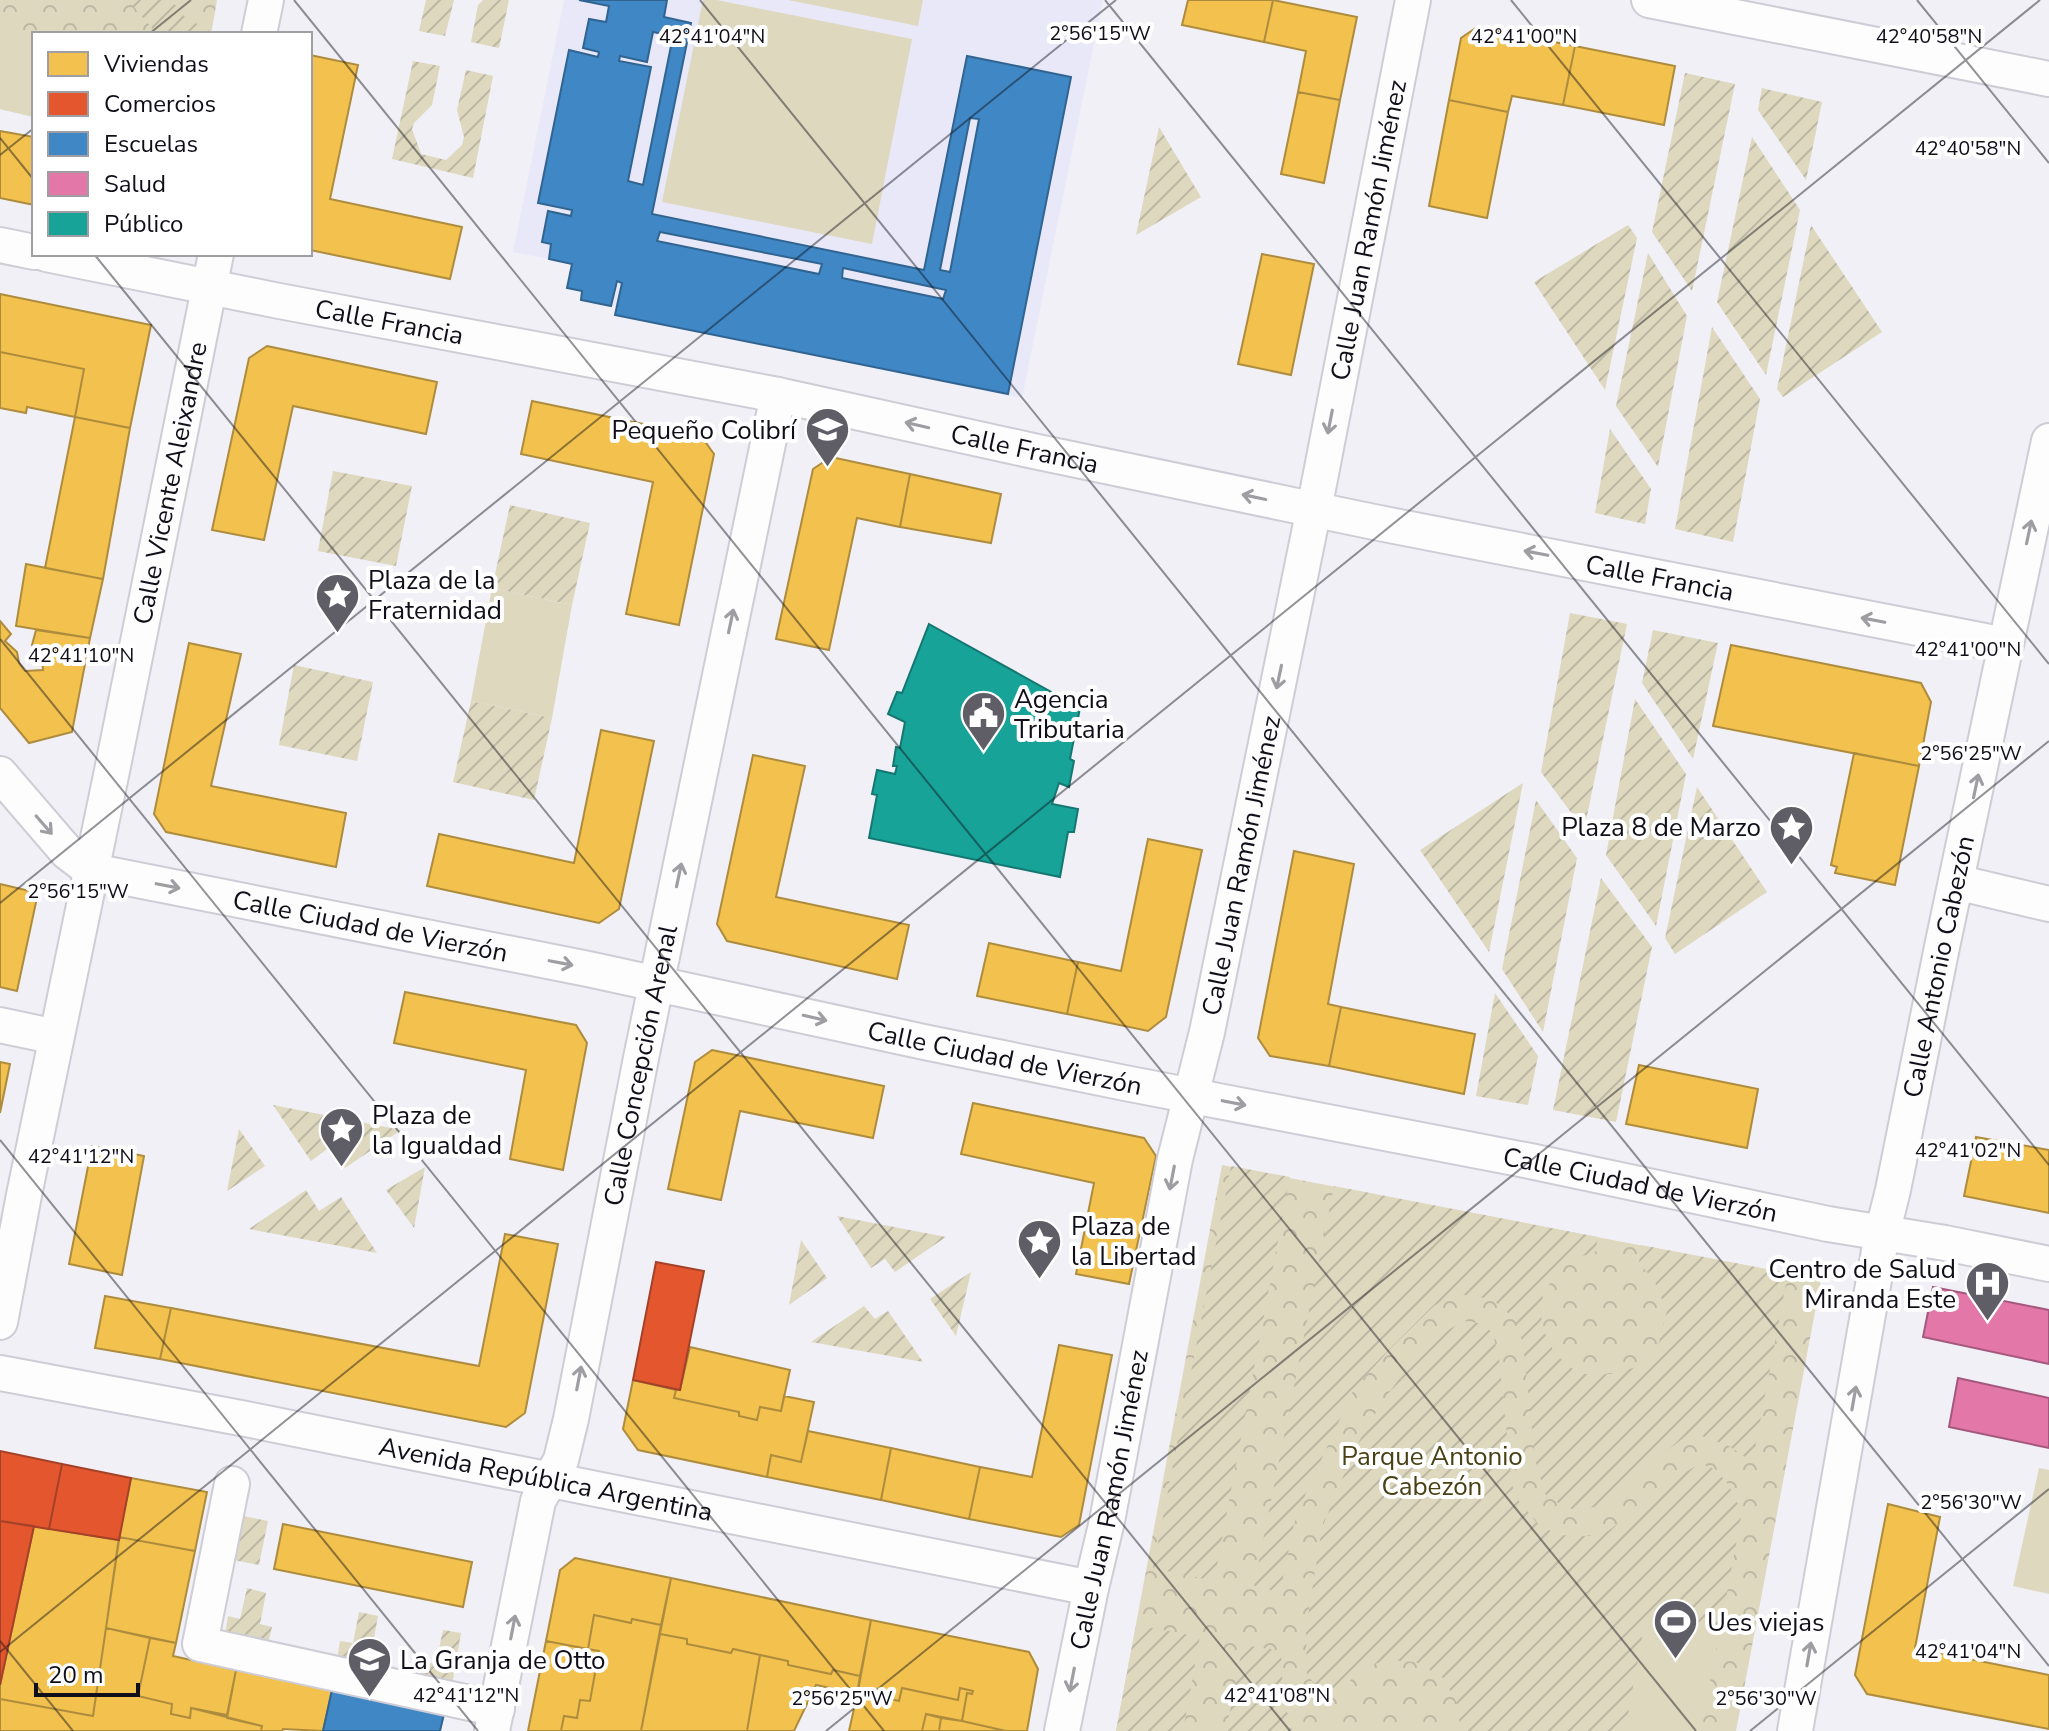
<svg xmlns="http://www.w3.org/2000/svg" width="2049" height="1731" font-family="'Nunito Sans',sans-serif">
<defs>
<pattern id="park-crowns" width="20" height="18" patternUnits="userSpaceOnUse" patternTransform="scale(2)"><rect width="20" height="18" fill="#ded8bf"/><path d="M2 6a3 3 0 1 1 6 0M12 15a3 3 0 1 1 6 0" fill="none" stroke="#bdb8a4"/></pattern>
<pattern id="garden-furrows" width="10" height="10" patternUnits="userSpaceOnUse" patternTransform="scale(2)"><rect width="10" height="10" fill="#ded8bf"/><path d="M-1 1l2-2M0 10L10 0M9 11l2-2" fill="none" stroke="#bdb8a4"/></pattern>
</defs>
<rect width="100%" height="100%" fill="#f1f0f7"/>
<path fill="#e9e8f8" d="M564 0H1103L1022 398 615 315 617 307 581 300 582 291 567 288 572 264 513 252Z"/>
<path fill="url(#park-crowns)" d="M0 0H217L211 34H34V117L0 109Z
M1222 1165 1821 1280 1736 1731H1116Z"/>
<path fill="url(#garden-furrows)" d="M128 0H171L185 17 211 32V34H157Z
M426 0H454L445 36 419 31Z
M483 0H509L499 48 471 42 478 5Z
M413 61 440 66 432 105 414 123 412 129 421 154 446 160 462 145 464 137 457 110 466 70 493 76 473 178 392 159Z
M1685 73 1735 84 1692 291 1652 232Z
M1762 88 1822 102 1806 180 1758 110Z
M1159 127 1201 197 1136 235Z
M1752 137 1800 210 1766 375 1717 302Z
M1628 225 1637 238 1605 390 1534 282Z
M1811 225 1882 332 1783 397 1777 389Z
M1648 253 1687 316 1658 467 1616 406Z
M1712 327 1760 399 1733 542 1675 529Z
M1610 429 1651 489 1645 524 1595 513Z
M333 471 412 486 396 566 318 551Z
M510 505 590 523 572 605 492 588Z
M1570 613 1627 624 1584 830 1541 772Z
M1653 630 1718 643 1693 759 1642 683Z
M294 665 373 682 357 761 279 745Z
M1635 699 1686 774 1656 926 1606 855Z
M471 701 552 718 534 800 453 782Z
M1523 783 1489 952 1420 850Z
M1697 787 1767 892 1675 954 1665 938Z
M1536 800 1577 858 1543 1032 1502 969Z
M1601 878 1652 947 1616 1122 1553 1110Z
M1495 993 1538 1056 1528 1105 1476 1096Z
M273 1105 401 1130 345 1168 330 1147 311 1161Z
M239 1129 265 1166 227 1191Z
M1231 1166 1290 1177 1214 1581 1153 1568Z
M425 1167 414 1228 386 1190Z
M1334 1186 1598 1237 1595 1254 1580 1256 1564 1266 1543 1292 1541 1325 1555 1354 1579 1374H1613L1639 1366 1659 1342 1667 1311 1654 1280 1639 1263 1641 1245 1788 1273 1754 1454 1745 1457 1729 1446 1691 1432 1597 1506C1573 1514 1565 1508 1545 1494L1535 1459 1523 1344 1515 1319 1492 1299 1464 1295 1435 1305 1391 1348 1354 1389 1308 1488 1294 1524 1280 1592 1254 1586Z
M306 1190 319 1211 341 1197 377 1253 249 1229Z
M837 1216 946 1237 895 1272 885 1259 871 1268Z
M801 1240 827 1278 789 1305Z
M971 1272 956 1336 930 1299Z
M864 1306 875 1319 888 1311 923 1362 811 1342Z
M1465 1321 1484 1324 1493 1334 1499 1358 1512 1485 1519 1501 1537 1523 1558 1535 1588 1536 1608 1531 1683 1474 1700 1463 1716 1470 1728 1484 1742 1512 1719 1636 1715 1628 1627 1731H1460L1458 1705 1443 1678 1416 1662 1385 1660 1357 1672 1345 1687 1322 1690 1307 1676 1306 1628 1322 1528 1354 1450 1382 1402 1408 1367 1446 1331Z
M243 1516 268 1521 259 1565 234 1560Z
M247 1588 266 1593 260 1624 272 1627 268 1644 225 1634 228 1616 240 1619Z
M359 1612 378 1616 372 1649 384 1652 381 1668 337 1659 340 1641 353 1643Z
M1136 1625 1200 1637 1183 1731H1116Z
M443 1630 461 1633 452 1685 421 1678 414 1671 427 1662 436 1664Z
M1243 1645 1281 1651 1283 1696 1292 1731H1226Z"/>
<path fill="#ded8bf" d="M703 0H717L912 39 872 244 662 202Z
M788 0H923L918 26Z
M0 33 34 39V117L0 109Z
M492 588 572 605 552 718 471 701Z
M2039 1468 2049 1470V1594L2013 1586Z
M1655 1616 1716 1628 1719 1636 1700 1731H1625L1645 1621Z"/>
<path fill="#f2c14e" stroke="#ae8c3e" stroke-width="2" d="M1188 0H1273L1264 42 1182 25Z
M1273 0 1357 17 1340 100 1298 92 1306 51 1264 42Z
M1477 27 1575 46 1563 105 1512 96 1508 112 1449 100 1461 38Z
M1575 46 1675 66 1664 125 1563 105Z
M310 55 358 65 330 199 462 227 450 279 310 250Z
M1298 92 1340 100 1324 183 1281 174Z
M1449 100 1508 112 1487 218 1429 206Z
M0 131 34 137V205L0 198Z
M1262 254 1314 264 1291 375 1238 364Z
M0 294 151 325 130 428 75 417 84 369 0 352Z
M267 346 437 382 426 434 293 406 264 540 212 530 249 358Z
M0 352 84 369 75 417 27 407 26 413 0 408Z
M532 401 701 436 714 454 679 625 626 614 653 482 521 454Z
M75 417 130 428 103 579 45 568Z
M831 457 910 474 900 527 857 518 829 650 776 639 813 469Z
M910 474 1001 494 991 543 900 527Z
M26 564 103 579 90 638 16 626Z
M0 621 11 634 5 641 17 652 19 663 25 671 43 670 42 658 32 645 36 630 90 638 72 732 29 743 0 708Z
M189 643 241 654 211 786 346 813 336 867 166 832 154 814Z
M1731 645 1921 683 1931 702 1919 766 1713 726Z
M601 730 654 741 619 909 599 923 427 886 439 834 574 863Z
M1854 753 1919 766 1895 885 1835 873 1837 867 1831 865Z
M753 755 805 766 776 897 909 925 897 979 727 941 717 924Z
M1148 839 1202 850 1166 1017 1148 1031 1067 1014 1078 962 1121 971Z
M1294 851 1354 864 1328 1004 1341 1007 1329 1066 1270 1056 1258 1038Z
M0 884 38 893 17 991 0 987Z
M989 943 1078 962 1067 1014 977 996Z
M405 992 576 1025 587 1043 563 1170 510 1159 526 1070 394 1043Z
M1341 1007 1475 1034 1464 1094 1329 1066Z
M712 1050 884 1086 873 1138 740 1111 721 1200 668 1189 695 1062Z
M0 1062 10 1064 0 1113Z
M1639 1065 1758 1089 1747 1148 1626 1124Z
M973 1103 1144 1138 1156 1156 1129 1284 1076 1274 1094 1183 961 1154Z
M1976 1137 2049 1150V1213L1964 1196Z
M92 1146 144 1156 122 1275 69 1264Z
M505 1234 558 1244 525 1413 506 1427 160 1359 171 1308 479 1366Z
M105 1296 171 1308 160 1359 95 1348Z
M1059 1345 1112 1355 1079 1525 1061 1537 969 1519 980 1467 1032 1477Z
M690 1347 790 1370 781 1411 760 1407 757 1420 739 1416V1412L674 1398 676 1390H680Z
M633 1380 676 1390 674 1398 739 1412V1416L757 1420 760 1407 781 1411 784 1396 814 1402 801 1462 771 1455 767 1477 638 1450 623 1429Z
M808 1431 891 1448 881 1500 767 1477 771 1455 801 1462Z
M891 1448 980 1467 969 1519 881 1500Z
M131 1478 207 1492 195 1551 119 1537Z
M1888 1504 1940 1517 1915 1648 2049 1675V1729L1867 1694 1855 1675Z
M283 1524 472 1562 463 1607 274 1569Z
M34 1526 119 1540 93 1716 0 1699V1685Z
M119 1537 195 1551 176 1643 106 1628Z
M575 1558 671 1578 661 1625 632 1619 631 1623 594 1615 588 1649 546 1641 560 1570Z
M671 1578 871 1620 860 1676 833 1670 831 1674 788 1665V1661L733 1649 731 1653 687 1644V1639L660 1634Z
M594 1615 631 1623 632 1619 661 1625 641 1731H561L564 1716 577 1718 580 1700 590 1701 599 1651 588 1649Z
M871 1620 1029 1652 1038 1669 1027 1731H1006L962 1721 967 1693 972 1694 973 1691 960 1688 958 1700 902 1688 899 1701 858 1691Z
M106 1628 150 1638 138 1696 172 1704 171 1714 190 1718 191 1708 262 1726 261 1731H0V1699L93 1716Z
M660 1634 687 1639V1644L731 1653 733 1649 760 1655 747 1731H641Z
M150 1638 176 1643 173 1656 236 1670 227 1715 191 1708 190 1718 171 1714 172 1704 138 1696Z
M546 1641 599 1651 590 1701 580 1700 577 1718 564 1716 561 1731H528Z
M760 1655 788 1661V1665L831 1674 833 1670 860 1676 857 1694 816 1685 794 1731H747Z
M236 1670 332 1690 323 1731 283 1729 282 1731H261L262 1726 227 1718Z
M902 1688 958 1700 960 1688 973 1691 972 1694 967 1693 962 1721 926 1714 922 1731H849L858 1691 899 1701Z
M926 1714 941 1718 939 1731H922Z
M941 1718 962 1721 1006 1731H939Z"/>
<path fill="#e4572e" stroke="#a44128" stroke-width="2" d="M656 1262 704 1271 680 1390 633 1380Z
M0 1451 62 1464 49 1529 0 1521Z
M62 1464 131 1478 119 1540 49 1529Z
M0 1521 34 1526 0 1685Z"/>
<path fill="#3f88c5" stroke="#316491" stroke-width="2" fill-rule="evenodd" d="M667 0 664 17 691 23 652 214 924 270 967 56 1071 77 1008 394 615 315 622 283 617 281 611 306 581 300 582 291 567 288 572 264 549 259 551 244 542 242 548 211 571 216 572 210 538 203 569 50 598 57 599 52 583 48 589 19 606 22 609 6 579 0ZM653 32 673 36 643 185 628 181 651 67 619 61 620 56 647 62ZM970 118 979 119 950 272 940 270ZM660 232 822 264 819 274 657 241ZM843 268 946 290 943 299 842 278Z
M332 1690 444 1714 440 1731H323Z"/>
<path fill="#e377a8" stroke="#a4587d" stroke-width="2" d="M1933 1287 2049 1310V1364L1923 1337Z
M1958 1378 2049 1398V1448L1949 1427Z"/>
<path fill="#17a398" stroke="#157772" stroke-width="2" d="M929 624 1080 708 1070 759 1074 761 1069 787 1059 783 1052 804 1078 809 1074 832H1068L1060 877 869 838 877 795 872 794 877 770 895 774 897 766H893L896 747 900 748 905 722 888 714 897 692 902 693Z"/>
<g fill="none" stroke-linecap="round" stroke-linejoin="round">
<defs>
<g id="minor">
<path d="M1649 0 2049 79"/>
<path d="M259 34 266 0"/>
<path d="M0 245 34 252"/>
<path id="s1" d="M46 254 274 300 778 395 1038 452 1374 522 2005 645"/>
<path id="s2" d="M0 774 67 852 92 871 588 969 924 1042 1125 1083 1530 1161 1828 1224 1945 1243 2049 1264"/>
<path d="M1956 882 2049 904"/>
<path d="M0 1025 56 1037"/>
<path id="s3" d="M0 1322 24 1195 114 761 216 254"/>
<path id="s4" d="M0 1373 246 1419 1091 1588"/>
<path d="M232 1484 200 1644 497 1709"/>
<path id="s5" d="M492 1731 538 1501 561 1460 571 1419 641 1058 778 395"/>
<path id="s6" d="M1062 1731 1091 1588 1107 1521 1175 1159 1207 1032 1318 489 1413 0"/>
<path id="s7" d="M1795 1731 1882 1234 1893 1190 1943 942 2049 441"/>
</g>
</defs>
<use href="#minor" stroke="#cecdd6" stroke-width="38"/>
<use href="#minor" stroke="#fdfdfe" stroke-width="34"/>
</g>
<defs><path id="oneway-shaft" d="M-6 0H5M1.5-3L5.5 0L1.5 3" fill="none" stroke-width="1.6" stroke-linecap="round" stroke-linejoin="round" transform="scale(2)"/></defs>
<g stroke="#9e9ea2">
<use href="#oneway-shaft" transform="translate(1330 422) rotate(101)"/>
<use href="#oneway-shaft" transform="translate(917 425) rotate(-167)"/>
<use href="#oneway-shaft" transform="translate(1254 497) rotate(-168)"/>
<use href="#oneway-shaft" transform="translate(2029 532) rotate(-78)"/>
<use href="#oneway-shaft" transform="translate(1536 553) rotate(-169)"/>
<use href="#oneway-shaft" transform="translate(1873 620) rotate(-169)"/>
<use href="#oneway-shaft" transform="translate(731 621) rotate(-78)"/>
<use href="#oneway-shaft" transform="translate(1279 677) rotate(102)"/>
<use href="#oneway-shaft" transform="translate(1976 786) rotate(-78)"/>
<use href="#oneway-shaft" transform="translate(44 825) rotate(49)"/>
<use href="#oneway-shaft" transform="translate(679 875) rotate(-78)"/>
<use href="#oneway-shaft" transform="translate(168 886) rotate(11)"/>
<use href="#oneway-shaft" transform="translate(561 963) rotate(11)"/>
<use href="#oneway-shaft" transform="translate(815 1018) rotate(13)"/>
<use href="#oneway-shaft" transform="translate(1234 1103) rotate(11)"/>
<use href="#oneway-shaft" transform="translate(1172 1178) rotate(101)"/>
<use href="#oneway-shaft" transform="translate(579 1378) rotate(-79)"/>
<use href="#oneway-shaft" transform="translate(1854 1398) rotate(-80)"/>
<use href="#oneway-shaft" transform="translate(513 1627) rotate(-79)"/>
<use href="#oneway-shaft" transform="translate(1809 1654) rotate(-80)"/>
<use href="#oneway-shaft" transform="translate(1072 1680) rotate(101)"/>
</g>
<path fill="none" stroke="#100f19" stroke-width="2" stroke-opacity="0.45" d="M294 0 1696 1731M700 0 2049 1666M1105 0 2049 1165M1511 0 2049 664M1917 0 2049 163M149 34 191 0M0 138 34 180M0 155 34 128M94 254 1290 1731M0 639 884 1731M0 903 1116 0M0 1140 478 1731M0 1641 73 1731M0 1652 2040 0M826 1731 2049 741M1750 1731 2049 1489"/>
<defs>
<symbol id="school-pin" viewBox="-11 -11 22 30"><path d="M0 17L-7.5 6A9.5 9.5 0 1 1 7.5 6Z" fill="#5f5e67" stroke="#fff"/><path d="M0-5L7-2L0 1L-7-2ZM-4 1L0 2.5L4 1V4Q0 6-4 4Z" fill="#fff"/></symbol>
<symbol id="sight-pin" viewBox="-11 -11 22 30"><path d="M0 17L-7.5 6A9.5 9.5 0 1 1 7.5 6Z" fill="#5f5e67" stroke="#fff"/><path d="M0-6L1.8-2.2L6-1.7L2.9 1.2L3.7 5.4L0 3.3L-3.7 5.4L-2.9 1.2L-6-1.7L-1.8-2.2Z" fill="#fff"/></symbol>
<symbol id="civic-pin" viewBox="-11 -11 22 30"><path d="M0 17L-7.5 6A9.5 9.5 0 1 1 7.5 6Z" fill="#5f5e67" stroke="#fff"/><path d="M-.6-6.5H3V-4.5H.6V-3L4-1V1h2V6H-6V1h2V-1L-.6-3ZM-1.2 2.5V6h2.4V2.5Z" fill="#fff"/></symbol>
<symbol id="hospital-pin" viewBox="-11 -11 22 30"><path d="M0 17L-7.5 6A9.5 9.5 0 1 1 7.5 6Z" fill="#5f5e67" stroke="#fff"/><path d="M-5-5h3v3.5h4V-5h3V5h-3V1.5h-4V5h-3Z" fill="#fff"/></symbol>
<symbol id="stadium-pin" viewBox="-11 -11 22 30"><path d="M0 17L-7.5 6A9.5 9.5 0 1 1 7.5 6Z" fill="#5f5e67" stroke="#fff"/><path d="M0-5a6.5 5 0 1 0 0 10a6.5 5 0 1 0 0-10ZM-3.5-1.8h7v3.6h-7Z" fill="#fff"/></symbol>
</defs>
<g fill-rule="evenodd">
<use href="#school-pin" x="802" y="404" width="51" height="69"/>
<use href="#sight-pin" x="312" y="570" width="51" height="69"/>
<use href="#civic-pin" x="958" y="688" width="51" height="69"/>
<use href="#sight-pin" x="1766" y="802" width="51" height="69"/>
<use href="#sight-pin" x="316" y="1104" width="51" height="69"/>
<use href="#sight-pin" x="1014" y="1216" width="51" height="69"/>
<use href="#hospital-pin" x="1962" y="1258" width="51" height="69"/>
<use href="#stadium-pin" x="1650" y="1596" width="51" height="69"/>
<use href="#school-pin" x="344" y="1634" width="51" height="69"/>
</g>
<g text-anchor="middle" stroke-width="8" stroke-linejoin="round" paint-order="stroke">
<g font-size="26" fill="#100f19" stroke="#fff">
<text dy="9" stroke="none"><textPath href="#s6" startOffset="1532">Calle Juan Ramón Jiménez</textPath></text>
<text dy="9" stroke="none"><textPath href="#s1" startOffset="350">Calle Francia</textPath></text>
<text dy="9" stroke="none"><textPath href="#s1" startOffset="998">Calle Francia</textPath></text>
<text dy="9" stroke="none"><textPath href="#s3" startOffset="856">Calle Vicente Aleixandre</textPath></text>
<text dy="9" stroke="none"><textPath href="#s1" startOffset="1646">Calle Francia</textPath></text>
<text dy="9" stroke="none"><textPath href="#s6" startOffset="884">Calle Juan Ramón Jiménez</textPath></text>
<text dy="9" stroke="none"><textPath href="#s2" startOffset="418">Calle Ciudad de Vierzón</textPath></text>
<text dy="9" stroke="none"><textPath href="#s7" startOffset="778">Calle Antonio Cabezón</textPath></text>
<text dy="9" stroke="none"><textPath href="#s2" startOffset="1066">Calle Ciudad de Vierzón</textPath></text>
<text dy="9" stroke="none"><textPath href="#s5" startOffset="684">Calle Concepción Arenal</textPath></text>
<text dy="9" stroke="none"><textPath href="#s2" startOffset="1714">Calle Ciudad de Vierzón</textPath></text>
<text dy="9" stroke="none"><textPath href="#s4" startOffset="556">Avenida República Argentina</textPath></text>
<text dy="9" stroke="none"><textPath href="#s6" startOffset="236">Calle Juan Ramón Jiménez</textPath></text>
</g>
<g font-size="26" fill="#100f19" stroke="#fff" text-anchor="start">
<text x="796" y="439" text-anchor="end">Pequeño Colibrí</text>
<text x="368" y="589">Plaza de la<tspan x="368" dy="30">Fraternidad</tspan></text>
<text x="1014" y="708">Agencia<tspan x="1014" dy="30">Tributaria</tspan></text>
<text x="1761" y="836" text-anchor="end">Plaza 8 de Marzo</text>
<text x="372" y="1124">Plaza de<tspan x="372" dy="30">la Igualdad</tspan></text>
<text x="1071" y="1235">Plaza de<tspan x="1071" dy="30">la Libertad</tspan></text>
<text x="1956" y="1278" text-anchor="end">Centro de Salud<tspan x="1956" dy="30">Miranda Este</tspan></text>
<text x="1707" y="1631">Ues viejas</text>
<text x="400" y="1669">La Granja de Otto</text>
</g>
<g font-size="26" fill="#494014" stroke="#fff">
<text x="1432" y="1465">Parque Antonio<tspan x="1432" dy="30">Cabezón</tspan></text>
</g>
</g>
<g font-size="20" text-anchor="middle" fill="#100f19" stroke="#fff" stroke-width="8" stroke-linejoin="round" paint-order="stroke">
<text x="1100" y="40">2°56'15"W</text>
<text x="712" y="43">42°41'04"N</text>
<text x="1524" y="43">42°41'00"N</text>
<text x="1929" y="43">42°40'58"N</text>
<text x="1968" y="155">42°40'58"N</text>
<text x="1968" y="656">42°41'00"N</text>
<text x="81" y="662">42°41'10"N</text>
<text x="1971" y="760">2°56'25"W</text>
<text x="78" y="898">2°56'15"W</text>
<text x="1968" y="1157">42°41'02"N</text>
<text x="81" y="1163">42°41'12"N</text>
<text x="1971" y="1509">2°56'30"W</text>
<text x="1968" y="1658">42°41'04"N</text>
<text x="466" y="1702">42°41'12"N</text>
<text x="1277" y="1702">42°41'08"N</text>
<text x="842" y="1705">2°56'25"W</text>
<text x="1766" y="1705">2°56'30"W</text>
</g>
<rect x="32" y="32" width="280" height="224" fill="#ffffff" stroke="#9f9fa3" stroke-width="2"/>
<rect x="48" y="52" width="40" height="24" fill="#f2c14e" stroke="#9f9fa3" stroke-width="2"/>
<text x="104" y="72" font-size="24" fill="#100f19">Viviendas</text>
<rect x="48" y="92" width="40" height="24" fill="#e4572e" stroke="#9f9fa3" stroke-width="2"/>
<text x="104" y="112" font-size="24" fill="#100f19">Comercios</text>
<rect x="48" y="132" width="40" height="24" fill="#3f88c5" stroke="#9f9fa3" stroke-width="2"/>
<text x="104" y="152" font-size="24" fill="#100f19">Escuelas</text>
<rect x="48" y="172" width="40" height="24" fill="#e377a8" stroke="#9f9fa3" stroke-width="2"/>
<text x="104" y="192" font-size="24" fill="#100f19">Salud</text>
<rect x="48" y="212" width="40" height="24" fill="#17a398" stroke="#9f9fa3" stroke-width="2"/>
<text x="104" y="232" font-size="24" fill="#100f19">Público</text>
<path d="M36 1683v12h102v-12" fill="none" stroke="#100f19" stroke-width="4"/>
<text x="48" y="1683" font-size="24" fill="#100f19" stroke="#ffffff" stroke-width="6" paint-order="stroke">20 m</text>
</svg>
